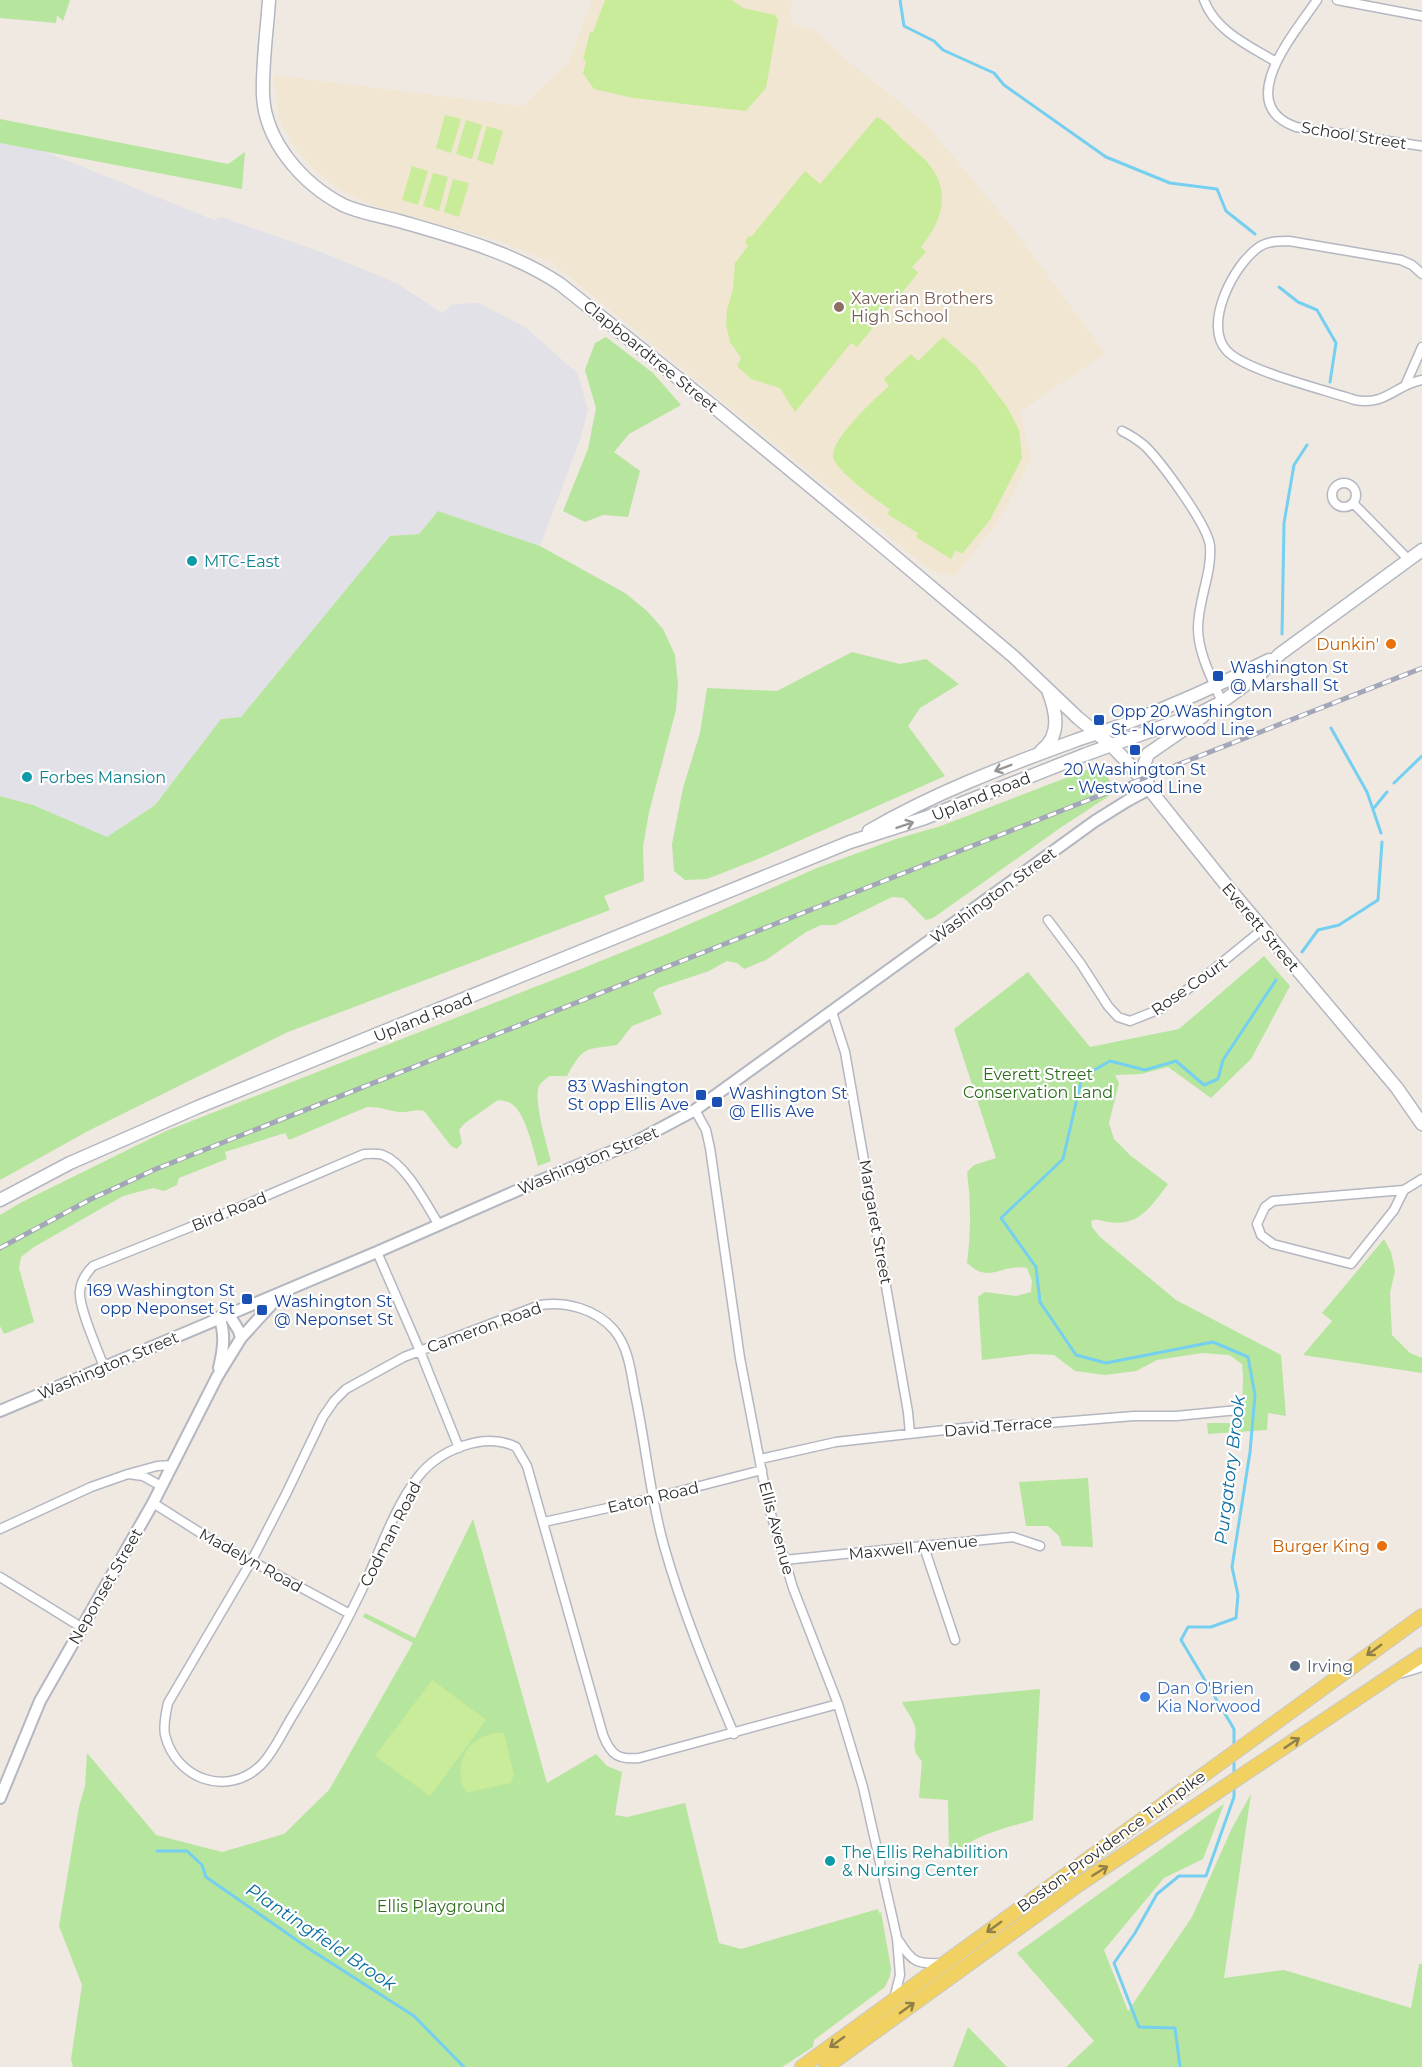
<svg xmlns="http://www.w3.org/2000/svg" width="1422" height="2067" font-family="Montserrat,sans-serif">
<rect width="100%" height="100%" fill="#efe9e1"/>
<path fill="#e3e1e8" d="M0 143 43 151 214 220 221 217 324 253 398 284 442 313 453 304 478 303 525 327 577 373 588 409 581 437 540 546 438 511 419 534 390 536 241 717 221 719 155 805 107 838 33 805 0 796Z"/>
<path fill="#f0e6d1" d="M592 0H793L789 9 792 24 817 32 845 59 925 123 1009 223 1105 353 1020 412 1031 459 996 525 954 576 932 571 550 261 502 242 374 206 345 192 320 175 297 151 279 119 274 75 523 106 569 62Z"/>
<path fill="#b6e59e" d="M0 0H70L63 21 57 15 56 23 0 18Z
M0 119 228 164 245 152 242 189 0 143Z
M606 337 653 373 681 405 629 434 614 452 640 471 628 517 603 515 585 522 563 511 588 449 596 408 585 370 595 343Z
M438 511 540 546 625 593 647 611 663 629 675 655 678 684 676 710 649 812 643 847 644 881 604 896 610 910 288 1032 88 1131 0 1180V796L33 805 107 837 155 805 221 719 241 717 390 536 419 534Z
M852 652 900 664 926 659 959 684 920 708 908 726 945 776 758 859 707 879 685 880 674 871 672 844 683 788 700 733 707 688 777 691Z
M1094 767 1104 769 1115 792 1063 826 933 918 926 920 904 898 892 897 835 925H821L806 932 766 960 744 969 737 963 727 961 709 971 658 988 653 993 662 1014 632 1026 617 1045C585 1050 584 1045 567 1076H550C547 1078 541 1082 539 1086 533 1099 547 1146 551 1161L538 1166C533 1149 526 1114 512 1104 508 1101 503 1101 498 1100L465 1123 459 1130 462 1143 457 1149 451 1146 424 1111C416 1109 411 1112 403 1112 390 1112 380 1106 367 1107L289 1140 285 1133 225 1152 227 1159 179 1178 177 1185 164 1191 153 1188 123 1196 34 1247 21 1257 19 1268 34 1322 4 1334 0 1326V1215L22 1202 166 1131 581 969 667 934 817 868 896 839 941 826Z
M1264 956 1290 986 1251 1059 1211 1098 1168 1067 1141 1074 1115 1075 1119 1083 1109 1123 1114 1139 1131 1156 1168 1184C1151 1206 1140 1227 1108 1222 1101 1221 1098 1218 1091 1221L1092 1227 1100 1237 1176 1300 1281 1355 1286 1416 1268 1413 1267 1430 1208 1434 1207 1423H1242L1243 1375 1242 1364 1229 1355 1202 1353 1157 1360 1136 1371 1105 1375 1075 1371 1054 1355 1032 1354 982 1360 978 1297 985 1292 1016 1296 1031 1292 1032 1281 1027 1268C1001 1263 990 1285 967 1263 971 1232 971 1203 967 1172L974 1165 996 1158 954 1029 1028 972 1090 1047 1179 1029Z
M1384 1239 1391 1252 1395 1271 1390 1293 1392 1335 1410 1353 1422 1358V1373L1303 1355 1332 1321 1322 1313Z
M1088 1478 1093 1547 1062 1546 1059 1536 1048 1526H1026L1019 1482Z
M473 1519 547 1783 596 1754 607 1766 622 1772 615 1815 627 1817 685 1803 719 1943 741 1949 878 1909 879 1913 881 1912 891 1968 890 1976 885 1987 814 2040 813 2047 782 2067H73L71 2059 82 1985 59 1926 79 1807 85 1786 87 1753 156 1835 222 1852 284 1834 329 1790 413 1643 363 1617 365 1613 415 1638Z
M1040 1689 1033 1820C1003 1829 968 1835 949 1862L948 1800 919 1798 922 1761C907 1746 920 1740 914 1724 912 1717 905 1709 902 1702Z
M1251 1794 1224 1978 1284 1970 1411 2008 1419 1964H1422V2067H1066L1094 2041 1017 1953 1224 1804 1203 1859 1164 1878 1104 1950 1128 2011 1192 1917 1232 1828Z
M968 2027 1007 2067H953Z"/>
<path fill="#c9ec9a" d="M605 0H732L743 8 775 15 778 20 766 88 746 111 633 98 594 89 583 73 586 61 583 60 590 32H593Z
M445 115 461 119 451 153 436 148Z
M877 117C886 121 896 133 904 141 912 148 921 155 928 163 952 192 942 221 921 247L926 252 912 267 918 273 857 347 851 343 795 412 780 388 751 379 737 366 741 358 730 342 726 324 727 310 733 289 735 263 748 246 745 242 749 236 751 237 805 171 820 184Z
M466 120 482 125 472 159 456 154Z
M487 126 503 131 493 165 477 160Z
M412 166 428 171 418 205 402 200Z
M433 173 448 177 439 211 423 206Z
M453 179 469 183 459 217 444 212Z
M943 337 976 366 1007 407 1019 430 1022 458 990 520 962 554 956 550 951 559 916 537 918 533 887 514 890 509C877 501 835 470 833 457 831 438 876 398 889 386L884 379 911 354 918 361Z
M432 1680 486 1720 430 1796 375 1756Z
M496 1733H504L514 1775 510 1783 466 1793C452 1766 466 1737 496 1733Z"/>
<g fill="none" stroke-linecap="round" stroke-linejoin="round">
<path stroke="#75cff0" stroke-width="3" d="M900 0 904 26 934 41 943 50 994 73 1004 85 1106 157 1170 183 1217 189 1226 211 1255 234
M1279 287 1298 302 1317 310 1336 343 1330 382
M1282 634 1284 523 1294 465 1307 445
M1331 728 1367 792 1381 833
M1394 783 1422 756
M1373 809 1387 792
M1302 952 1318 930 1339 925 1378 900 1382 842
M1234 1748V1729L1181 1640 1188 1627H1211L1236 1618 1238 1595 1232 1567 1250 1452 1255 1395 1248 1357 1213 1342 1106 1363 1076 1355 1040 1302 1036 1267 1001 1218 1063 1159 1082 1077 1110 1061 1145 1070 1176 1061 1204 1085 1218 1079 1223 1060 1276 980
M1234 1758V1775
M157 1851H187L202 1865 206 1877 311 1950 414 2016 464 2067
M1180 2067 1175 2028 1139 2027 1114 1963 1135 1933 1157 1894 1179 1876H1206L1234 1797V1785"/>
<defs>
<path id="minor" d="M1204 0C1215 31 1250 46 1276 62
M1317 0C1295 33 1232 104 1296 127L1422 146
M1337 0 1422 16
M1422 274 1412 265 1401 260 1289 241C1279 241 1268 241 1259 247 1234 264 1202 325 1227 351 1246 371 1326 390 1355 400 1386 406 1395 385 1422 380
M1405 386 1422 347
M1122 431C1130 435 1138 440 1145 446 1161 462 1208 525 1210 546 1212 574 1198 600 1198 628 1198 653 1212 679 1222 702
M1332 495a12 12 0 1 1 24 0a12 12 0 1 1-24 0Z
M1353 503 1409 560
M1048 920 1081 964 1108 1006 1118 1017 1130 1021 1160 1009 1203 978 1263 929
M832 1012 845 1052 908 1412 910 1434
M695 1110 706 1130 710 1148 740 1358 768 1504 793 1588 838 1704 863 1787 897 1938 900 1975 894 1999
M1404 1190 1394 1210 1351 1264 1273 1244 1261 1235 1257 1224 1265 1207 1273 1201Z
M1404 1190 1422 1179
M377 1252 420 1351 459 1448
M104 1367C98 1350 78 1307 80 1291 81 1280 86 1273 93 1266L233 1210 364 1154C370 1154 377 1153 383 1155 406 1164 426 1204 439 1225
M760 1459 836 1442 981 1426 1023 1425 1134 1416H1176L1238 1410
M161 1486 143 1476 128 1474 157 1466 173 1465
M153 1503 207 1537 350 1614
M544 1522 653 1498 762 1470
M0 1529 91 1487 128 1474
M924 1547 955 1640
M784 1560 1013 1537 1040 1546
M0 1577 81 1627
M734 1734C708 1673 682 1610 664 1546 650 1497 646 1445 635 1394 631 1373 629 1348 614 1330 596 1309 566 1301 540 1305L404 1357 346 1389 334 1401 323 1417 286 1494 252 1560 168 1703C166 1713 163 1724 165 1735 176 1779 227 1798 261 1765 274 1752 283 1731 293 1715 320 1671 345 1626 367 1579 381 1547 397 1503 418 1477 439 1450 484 1431 516 1447L527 1466 603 1735C611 1755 618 1760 639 1758L838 1704
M899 1941C913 1964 918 1964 945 1963"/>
<path id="tertiary" d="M228 1313 239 1331 241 1338
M219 1317C226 1334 223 1351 219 1368
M0 1411 377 1252 532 1184 633 1143 695 1110 1095 821 1127 801 1149 789
M0 1798 40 1701 153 1503 217 1377 241 1338 281 1294"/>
<path id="secondary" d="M269 0C267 31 262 64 263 95 265 142 303 184 343 205 360 213 381 216 399 221 454 237 512 252 560 284L708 402 874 539 1014 657 1078 718 1111 745 1130 765 1227 886 1397 1088 1422 1124
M1041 751C1062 735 1056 711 1048 690
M1148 785 1144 765 1148 754 1203 716
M869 831C934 793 1003 767 1074 741 1090 735 1106 731 1122 725 1172 706 1221 684 1269 660
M0 1200 70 1163 198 1107 850 842 925 818 1084 755 1200 713 1222 702 1260 674 1280 654 1422 550
M1402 1671 1422 1665"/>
<path id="primary" d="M802 2067 1422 1616
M826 2067 1078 1885 1422 1655"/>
</defs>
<use href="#minor" stroke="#b4b7c1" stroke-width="11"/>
<use href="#tertiary" stroke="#b4b7c1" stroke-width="14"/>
<use href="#secondary" stroke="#b4b7c1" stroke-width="15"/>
<use href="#primary" stroke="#c9c9c9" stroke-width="16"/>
<use href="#minor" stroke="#fff" stroke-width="8"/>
<use href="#tertiary" stroke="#fff" stroke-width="10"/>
<use href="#secondary" stroke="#fff" stroke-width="12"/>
<use href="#primary" stroke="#f2d163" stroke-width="14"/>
<defs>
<path id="rail" d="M0 1248 91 1199 156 1169 1422 668"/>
</defs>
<use href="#rail" stroke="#a3a6b8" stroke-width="5"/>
<use href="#rail" stroke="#fff" stroke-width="3" stroke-dasharray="9" stroke-linecap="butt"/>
</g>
<defs><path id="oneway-shaft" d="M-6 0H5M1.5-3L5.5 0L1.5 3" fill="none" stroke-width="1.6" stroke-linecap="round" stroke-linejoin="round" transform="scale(1.5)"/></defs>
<g stroke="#969696">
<use href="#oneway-shaft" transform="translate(1003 768) rotate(159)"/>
<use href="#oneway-shaft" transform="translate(905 825) rotate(-19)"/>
</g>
<g stroke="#908048">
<use href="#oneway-shaft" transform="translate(1374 1650) rotate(144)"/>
<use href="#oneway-shaft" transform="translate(1292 1743) rotate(-34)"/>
<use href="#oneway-shaft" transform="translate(1100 1871) rotate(-32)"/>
<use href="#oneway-shaft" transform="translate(994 1927) rotate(144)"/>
<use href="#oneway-shaft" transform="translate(907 2008) rotate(-36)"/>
<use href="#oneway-shaft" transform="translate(837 2042) rotate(144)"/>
</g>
<circle fill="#8d6e63" stroke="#fff" stroke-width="2" cx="839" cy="307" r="6"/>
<g fill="#0f9aa8" stroke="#fff" stroke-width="2">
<circle cx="192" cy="561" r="6"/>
<circle cx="27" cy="777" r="6"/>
<circle cx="830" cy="1861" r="6"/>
</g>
<g fill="#e8710a" stroke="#fff" stroke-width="2">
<circle cx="1391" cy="644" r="6"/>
<circle cx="1382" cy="1546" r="6"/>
</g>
<g fill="#1a4fb4" stroke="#fff" stroke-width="2">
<rect x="1212" y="670" width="12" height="12" rx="3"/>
<rect x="1093" y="714" width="12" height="12" rx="3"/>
<rect x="1129" y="744" width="12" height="12" rx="3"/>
<rect x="695" y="1089" width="12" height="12" rx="3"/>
<rect x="711" y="1096" width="12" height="12" rx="3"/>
<rect x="241" y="1293" width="12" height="12" rx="3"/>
<rect x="256" y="1304" width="12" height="12" rx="3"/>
</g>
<circle fill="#5c6f8a" stroke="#fff" stroke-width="2" cx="1295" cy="1666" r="6"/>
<circle fill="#3f7fe0" stroke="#fff" stroke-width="2" cx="1145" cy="1697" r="6"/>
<g text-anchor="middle" stroke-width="4.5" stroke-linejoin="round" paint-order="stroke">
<g font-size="16" fill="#2e2e2e" stroke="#fff">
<text transform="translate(1354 135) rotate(9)" y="6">School Street</text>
<text transform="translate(651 356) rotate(39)" y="6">Clapboardtree Street</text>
<text transform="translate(981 796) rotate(-22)" y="6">Upland Road</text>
<text transform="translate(993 895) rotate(-36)" y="6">Washington Street</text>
<text transform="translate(1261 927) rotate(50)" y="6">Everett Street</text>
<text transform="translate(1189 986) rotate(-35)" y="6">Rose Court</text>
<text transform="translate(423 1017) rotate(-22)" y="6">Upland Road</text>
<text transform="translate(588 1160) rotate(-23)" y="6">Washington Street</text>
<text transform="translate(229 1211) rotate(-22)" y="6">Bird Road</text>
<text transform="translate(876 1222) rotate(80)" y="6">Margaret Street</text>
<text transform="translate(484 1327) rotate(-20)" y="6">Cameron Road</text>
<text transform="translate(108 1365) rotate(-23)" y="6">Washington Street</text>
<text transform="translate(998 1426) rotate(-5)" y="6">David Terrace</text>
<text transform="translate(653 1497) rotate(-13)" y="6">Eaton Road</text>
<text transform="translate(777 1528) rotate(75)" y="6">Ellis Avenue</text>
<text transform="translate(390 1534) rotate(-63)" y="6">Codman Road</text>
<text transform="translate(913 1547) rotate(-6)" y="6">Maxwell Avenue</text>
<text transform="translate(251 1560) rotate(29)" y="6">Madelyn Road</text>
<text transform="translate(105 1586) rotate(-60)" y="6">Neponset Street</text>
<text transform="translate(1111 1841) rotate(-36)" y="6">Boston-Providence Turnpike</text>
</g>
<g font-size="16" fill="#785e54" stroke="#fff" text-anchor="start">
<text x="851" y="304">Xaverian Brothers<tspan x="851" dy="18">High School</tspan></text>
</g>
<g font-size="16" fill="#0d838f" stroke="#fff" text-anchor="start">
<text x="204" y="567">MTC-East</text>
<text x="39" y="783">Forbes Mansion</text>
<text x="842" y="1858">The Ellis Rehabilition<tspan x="842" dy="18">&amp; Nursing Center</tspan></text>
</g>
<g font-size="16" fill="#c56008" stroke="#fff" text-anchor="end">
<text x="1379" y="650">Dunkin'</text>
<text x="1370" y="1552">Burger King</text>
</g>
<g font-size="16" fill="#164399" stroke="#fff" text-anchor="start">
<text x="1230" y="673">Washington St<tspan x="1230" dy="18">@ Marshall St</tspan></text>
<text x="1111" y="717">Opp 20 Washington<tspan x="1111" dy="18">St - Norwood Line</tspan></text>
<text x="1135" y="775" text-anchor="middle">20 Washington St<tspan x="1135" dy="18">- Westwood Line</tspan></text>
<text x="689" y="1092" text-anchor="end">83 Washington<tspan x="689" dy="18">St opp Ellis Ave</tspan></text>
<text x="729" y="1099">Washington St<tspan x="729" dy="18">@ Ellis Ave</tspan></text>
<text x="235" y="1296" text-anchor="end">169 Washington St<tspan x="235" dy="18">opp Neponset St</tspan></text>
<text x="274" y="1307">Washington St<tspan x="274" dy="18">@ Neponset St</tspan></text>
</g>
<g font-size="16" fill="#2c6e1b" stroke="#fff">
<text x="1038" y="1080">Everett Street<tspan x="1038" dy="18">Conservation Land</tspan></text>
<text x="441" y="1912">Ellis Playground</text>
</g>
<g font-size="16" fill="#4e5e75" stroke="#fff" text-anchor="start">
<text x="1307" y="1672">Irving</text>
</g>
<g font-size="16" fill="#366cbe" stroke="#fff" text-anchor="start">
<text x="1157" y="1694">Dan O'Brien<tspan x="1157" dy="18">Kia Norwood</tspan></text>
</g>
<g font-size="18" font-style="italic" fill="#0d6fa3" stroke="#fff">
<text transform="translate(1230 1470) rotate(-83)" y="6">Purgatory Brook</text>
<text transform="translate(321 1937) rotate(34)" y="6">Plantingfield Brook</text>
</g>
</g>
</svg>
